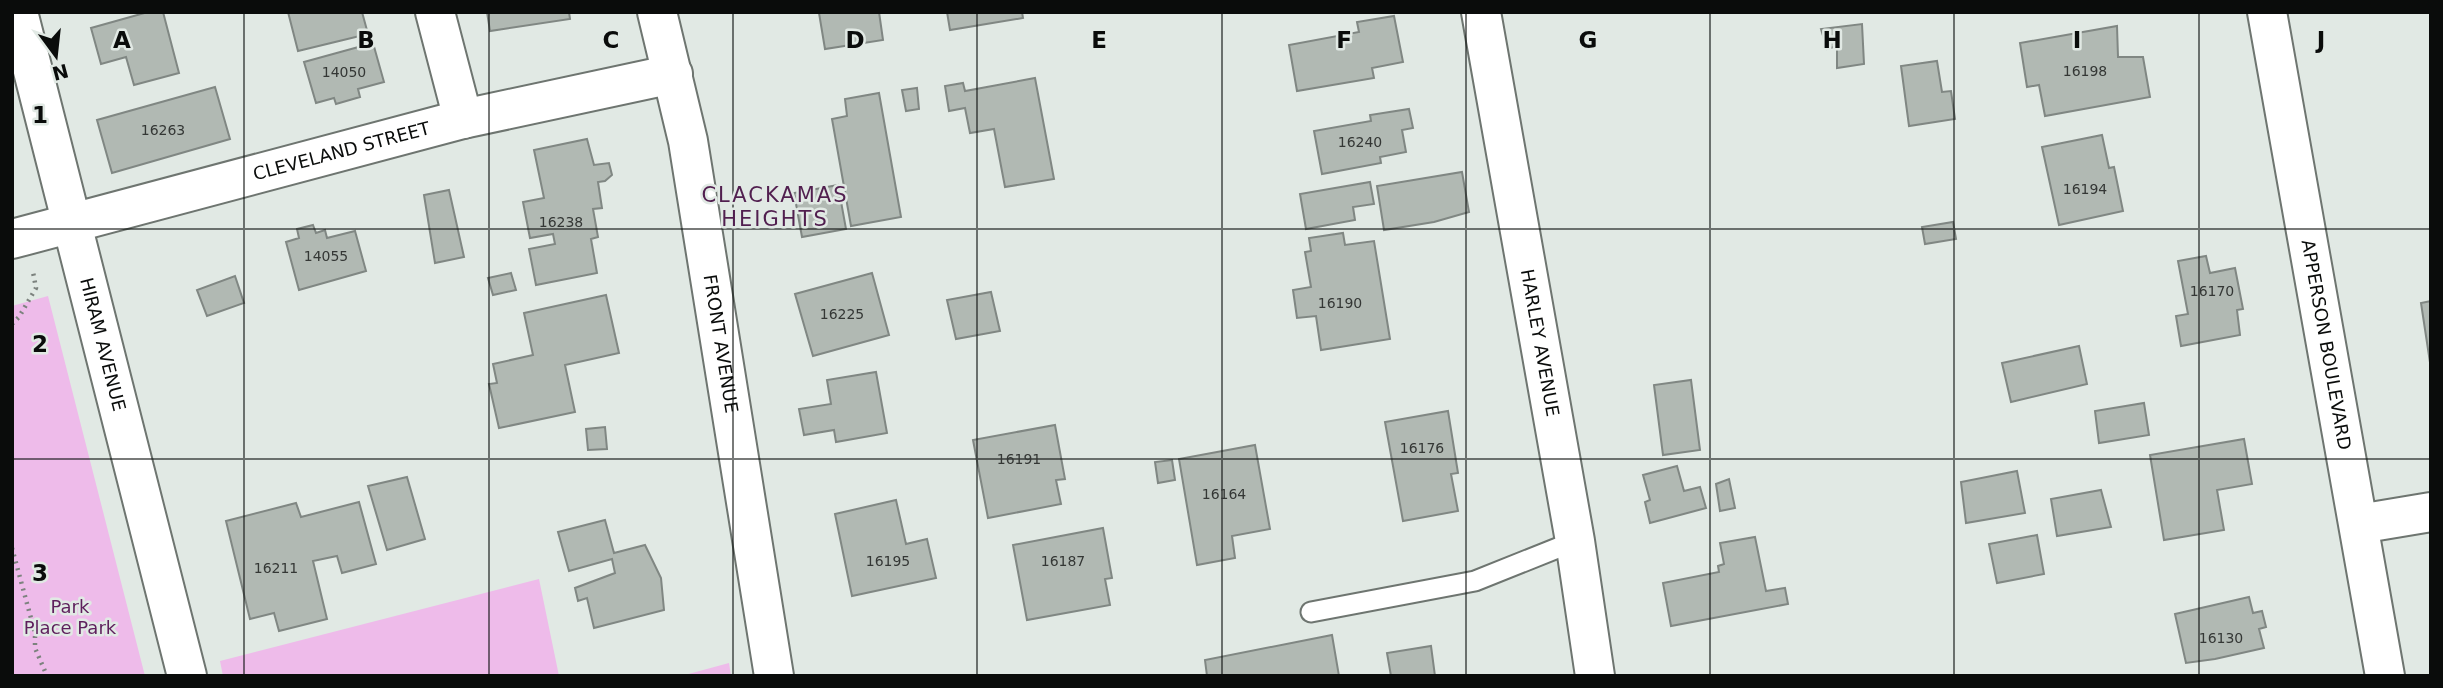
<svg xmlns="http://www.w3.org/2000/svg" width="2443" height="688" font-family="'DejaVu Sans',sans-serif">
<rect width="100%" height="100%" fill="#e1e9e4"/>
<path fill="#eebbea" d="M48 296 145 676H12V306Z
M539 579 559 676H223L220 661Z
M729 663 731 676H681Z"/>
<path fill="#b1b9b3" stroke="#808783" stroke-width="2" d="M148 12H163L179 73 134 85 126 57 101 64 91 28Z
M288 12H362L368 34 298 51Z
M487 12H569L570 19 490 31Z
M879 12 883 40 825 49 819 13Z
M947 12H1022L1023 18 950 30Z
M1394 16 1403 62 1372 68 1374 78 1297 91 1289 45 1359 32 1357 22Z
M1862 24 1864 64 1837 68V46L1827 49 1821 29Z
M2117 26 2118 57H2143L2150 97 2045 116 2039 85 2027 87 2020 43Z
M373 43 384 82 358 89 360 97 336 104 334 98 316 103 304 62Z
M1937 61 1942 92 1951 91 1955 119 1909 126 1901 66Z
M1035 78 1054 179 1005 187 994 129 970 133 965 108 949 111 945 86 963 83 965 91Z
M215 87 230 139 112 173 97 120Z
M917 88 919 109 906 111 902 90Z
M879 93 901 217 851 226 832 119 847 116 845 99Z
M1409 109 1413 128 1402 130 1406 152 1380 157 1381 163 1322 174 1314 131 1371 121 1370 115Z
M2102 135 2109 168 2114 167 2123 211 2059 225 2042 147Z
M587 139 594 165 609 163 612 175 605 181 598 182 602 208 593 209 598 237 591 239 597 273 536 285 529 249 555 244 553 234 530 238 523 202 544 198 534 150Z
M1462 172 1469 212 1434 222 1384 230 1377 186Z
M1370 182 1374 204 1353 207 1355 220 1306 229 1300 194Z
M838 185 846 229 802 237 794 193Z
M449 190 464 257 435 263 424 195Z
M1953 222 1956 239 1925 244 1922 227Z
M313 225 316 233 325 230 327 238 355 231 366 271 299 290 286 242 299 238 297 229Z
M1343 233 1345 245 1374 241 1390 339 1321 350 1316 316 1297 318 1293 290 1311 287 1305 252 1311 251 1309 238Z
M2206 256 2210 273 2235 268 2243 309 2237 310 2240 335 2181 346 2176 316 2188 314 2178 261Z
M511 273 516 290 493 295 488 278Z
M872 273 889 335 813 356 795 294Z
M235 276 244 303 207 316 197 290Z
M991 292 1000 331 956 339 947 300Z
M606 295 619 353 565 365 575 412 499 428 489 384 497 383 493 364 533 355 524 313Z
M2431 301V369L2421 303Z
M2079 346 2087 384 2011 402 2002 363Z
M876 372 887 433 836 442 834 430 804 435 799 409 831 404 827 380Z
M1691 380 1700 450 1663 455 1654 385Z
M2144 403 2149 435 2099 443 2095 411Z
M1448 411 1458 473 1451 474 1458 511 1403 521 1385 422Z
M1055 425 1065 479 1056 480 1061 504 988 518 973 440Z
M605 427 607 449 588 450 586 429Z
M2244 439 2252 484 2217 490 2224 530 2164 540 2150 455Z
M1255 445 1270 529 1232 536 1235 558 1197 565 1179 459Z
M1172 460 1175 480 1158 483 1155 462Z
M1677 466 1684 491 1700 487 1706 508 1650 523 1645 502 1650 500 1643 475Z
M2017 471 2025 513 1966 523 1961 482Z
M407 477 425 539 387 550 368 486Z
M1729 479 1735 508 1720 511 1716 484Z
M2101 490 2111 527 2057 536 2051 499Z
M896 500 906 544 927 539 936 578 852 596 835 514Z
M359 502 376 564 342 573 337 556 313 561 327 619 279 631 274 613 250 619 226 521 296 503 301 517Z
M605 520 614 553 645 545 661 578 664 610 594 628 587 598 578 601 575 588 615 573 612 559 569 571 558 532Z
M1103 528 1112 578 1105 579 1110 605 1027 620 1013 545Z
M2037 535 2044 574 1997 583 1989 544Z
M1755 537 1766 591 1785 588 1788 604 1671 626 1663 583 1719 572 1718 566 1724 564 1720 543Z
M2249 597 2253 613 2262 611 2266 627 2259 629 2264 648 2215 659 2186 663 2175 614Z
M1332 635 1339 676H1207L1205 660Z
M1431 646 1435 676H1391L1387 653Z"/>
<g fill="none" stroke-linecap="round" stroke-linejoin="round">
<defs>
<path id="service" d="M1311 612 1475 581 1575 541"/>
<g id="minor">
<path id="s1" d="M18 12 187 676"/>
<path d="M435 12 463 119"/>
<path id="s2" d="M657 12 688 141 774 676"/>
<path id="s3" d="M1481 12 1575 541 1595 676"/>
<path id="s4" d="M2267 12 2385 676"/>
<path id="s5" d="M12 239 463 119 673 74"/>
<path d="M2359 524 2431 512"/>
</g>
</defs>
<use href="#service" stroke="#6e7570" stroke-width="23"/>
<use href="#minor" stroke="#6e7570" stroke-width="42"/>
<path stroke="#7c827e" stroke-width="4.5" stroke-dasharray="2 5" stroke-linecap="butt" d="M12 324 19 317 36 288 33 272
M12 548 35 633V648L47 676"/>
<use href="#service" stroke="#fff" stroke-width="19"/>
<use href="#minor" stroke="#fff" stroke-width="38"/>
</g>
<path fill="none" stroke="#0a0c0b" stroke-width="2" stroke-opacity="0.55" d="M244 12V676M489 12V676M733 12V676M977 12V676M1222 12V676M1466 12V676M1710 12V676M1954 12V676M2199 12V676M12 229H2431M12 459H2431"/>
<g text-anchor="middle" stroke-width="5" stroke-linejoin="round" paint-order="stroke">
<g font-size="14" fill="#343735">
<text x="2085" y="76">16198</text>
<text x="344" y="77">14050</text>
<text x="163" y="135">16263</text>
<text x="1360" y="147">16240</text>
<text x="2085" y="194">16194</text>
<text x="561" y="227">16238</text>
<text x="326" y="261">14055</text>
<text x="2212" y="296">16170</text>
<text x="1340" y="308">16190</text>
<text x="842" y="319">16225</text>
<text x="1422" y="453">16176</text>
<text x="1019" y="464">16191</text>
<text x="1224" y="499">16164</text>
<text x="888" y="566">16195</text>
<text x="1063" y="566">16187</text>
<text x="276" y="573">16211</text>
<text x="2221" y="643">16130</text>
</g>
<g font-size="18" fill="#0a0c0b" stroke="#e1e9e4">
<text dy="6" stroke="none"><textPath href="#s5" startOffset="341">CLEVELAND STREET</textPath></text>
<text dy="6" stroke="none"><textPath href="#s2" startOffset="338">FRONT AVENUE</textPath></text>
<text dy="6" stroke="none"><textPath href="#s1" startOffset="343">HIRAM AVENUE</textPath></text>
<text dy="6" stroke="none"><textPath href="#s3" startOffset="336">HARLEY AVENUE</textPath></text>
<text dy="6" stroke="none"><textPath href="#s4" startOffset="338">APPERSON BOULEVARD</textPath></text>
</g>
<g font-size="18" fill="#5e1f5c" stroke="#e1e9e4">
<text x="70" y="613">Park<tspan x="70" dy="21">Place Park</tspan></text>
</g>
<g font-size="21" letter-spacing="2" fill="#511f4f" stroke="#e1e9e4">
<text x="775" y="202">CLACKAMAS<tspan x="775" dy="24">HEIGHTS</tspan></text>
</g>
</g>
<g font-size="23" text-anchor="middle" font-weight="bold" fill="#0a0c0b" stroke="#e1e9e4" stroke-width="5" stroke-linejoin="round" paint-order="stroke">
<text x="122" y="48">A</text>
<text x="366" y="48">B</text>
<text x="611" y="48">C</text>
<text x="855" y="48">D</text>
<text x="1099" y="48">E</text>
<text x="1344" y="48">F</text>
<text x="1588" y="48">G</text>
<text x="1832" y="48">H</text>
<text x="2077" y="48">I</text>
<text x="2321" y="48">J</text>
<text x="40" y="123">1</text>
<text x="40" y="352">2</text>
<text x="40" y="581">3</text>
</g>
<rect width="2443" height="688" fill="none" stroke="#0a0c0b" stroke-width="28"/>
<g transform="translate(56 56) rotate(165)" stroke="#e1e9e4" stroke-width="5" paint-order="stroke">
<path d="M0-5L12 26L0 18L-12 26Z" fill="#0a0c0b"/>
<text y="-10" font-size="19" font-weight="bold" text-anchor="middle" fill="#0a0c0b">N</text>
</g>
</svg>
